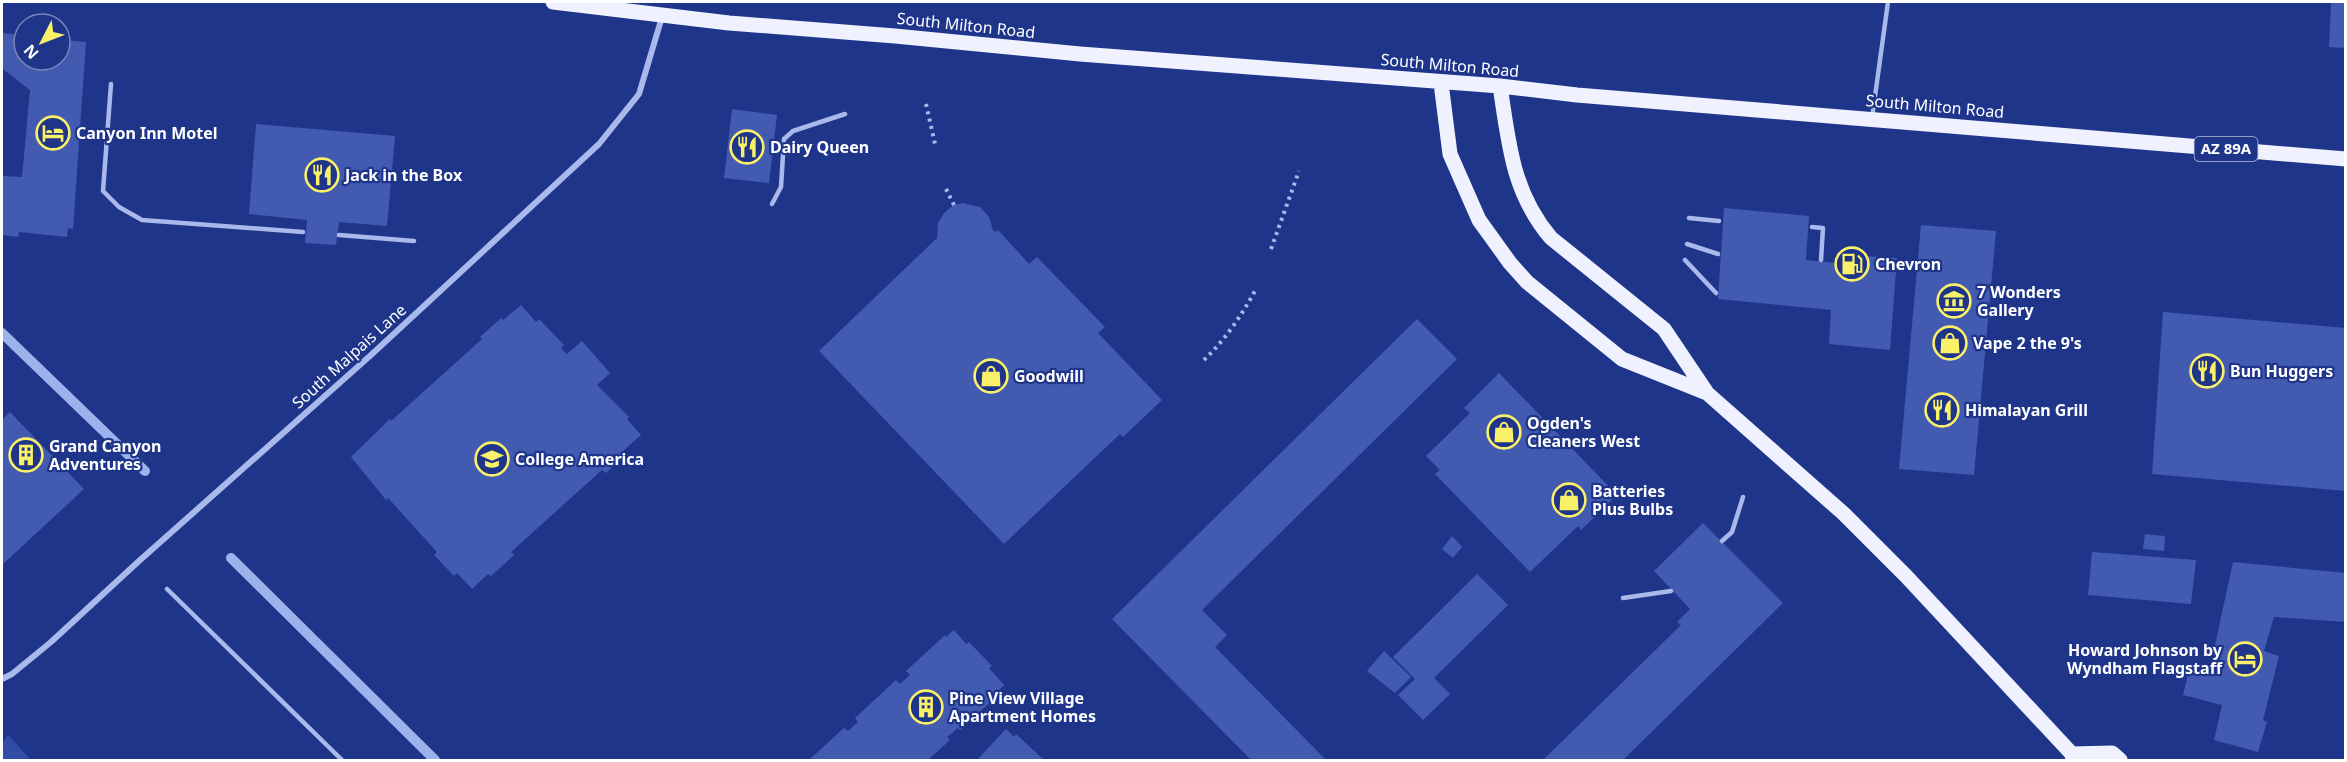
<svg xmlns="http://www.w3.org/2000/svg" width="2347" height="762" font-family="'Noto Sans',sans-serif">
<rect width="100%" height="100%" fill="#1e358a"/>
<path fill="#314da8" d="M8 735 31 760H2V743Z"/>
<g fill="none" stroke-linecap="round" stroke-linejoin="round">
<path stroke="#9db1ed" stroke-width="10" d="M2 333 145 471
M231 558 435 760"/>
</g>
<path fill="#425bb1" d="M2331 2H2346V48L2329 47Z
M2 33 24 35V60H60V40L86 42 73 229 68 228 67 237 19 232 18 237 2 235V176L22 177 30 90 3 69Z
M732 109 777 115 769 183 724 178Z
M256 124 395 136 387 226 339 222 336 245 305 243 307 220 249 214Z
M963 203 980 207 989 217 993 230 995 232 998 230 1029 264 1037 257 1105 327 1098 333 1162 400 1123 437 1120 434 1004 544 819 351 937 238 938 223 944 213 954 205Z
M1724 208 1809 216 1806 260 1837 263 1847 255 1897 258 1890 350 1829 344 1831 310 1718 299Z
M1921 225 1996 231 1974 475 1899 469Z
M521 305 536 322 539 319 564 345 561 348 567 354 582 341 610 373 597 385 629 417 627 419 641 435 623 451 626 454 606 473 602 470 511 552 514 555 491 576 488 574 472 589 457 573 454 576 434 555 437 552 388 498 386 500 351 457 390 419 391 421 482 339 480 337 501 318 503 320Z
M2163 312 2346 328V491L2152 474Z
M1417 319 1457 359 1202 610 1227 635 1215 647 1326 760H1251L1112 619Z
M1499 373 1617 495 1581 530 1578 526 1530 572 1435 474 1440 470 1426 456 1470 413 1464 408Z
M10 412 84 489 2 565V420Z
M1703 523 1783 603 1623 760H1543L1681 625 1677 622 1690 609 1654 571Z
M2145 534 2165 536 2164 551 2143 549Z
M1452 536 1462 547 1453 558 1442 549Z
M2092 552 2196 560 2191 604 2088 595Z
M2233 562 2346 573V622L2274 617 2264 651 2279 656 2263 720 2267 722 2258 752 2214 740 2222 705 2183 695 2191 663 2210 668Z
M1477 574 1508 605 1434 678 1450 694 1423 720 1398 695 1415 679 1393 657Z
M954 630 966 644 969 642 992 666 989 668 1004 685 996 693 998 695 960 730 958 728 947 737 950 740 928 760H809L844 728 848 731 858 722 855 718 896 680 900 684 910 675 906 671 945 635 946 637Z
M1384 651 1411 677 1395 693 1367 671Z
M1006 729 1014 737 1016 734 1044 760H977Z"/>
<g fill="none" stroke-linecap="round" stroke-linejoin="round">
<path stroke="#aab9ec" stroke-width="4" stroke-dasharray="3 4.5" stroke-linecap="butt" d="M926 104 935 144
M946 189 954 205
M1271 249 1299 171
M1204 360C1225 340 1242 315 1256 289"/>
<path stroke="#aab9ec" stroke-width="4.5" d="M111 84 103 191 119 207 142 220 303 232
M1872 118 1888 2
M772 204 781 187 784 139 793 131 845 114
M1689 218 1719 221
M1812 227 1823 228 1821 260
M339 235 414 241
M1687 244 1718 254
M1685 260 1716 293
M1722 541 1732 532 1743 497
M167 589 342 760
M1623 598 1671 591"/>
<path stroke="#aab9ec" stroke-width="6" d="M2 679 12 674 51 642 139 561 371 355 599 144 639 94 662 17"/>
<path stroke="#eff1ff" stroke-width="15" d="M553 2 729 23 895 36 1080 54 1500 86 1577 95 2346 159
M1441 83 1450 154 1479 220 1510 263 1527 282 1622 359 1707 393
M1500 86C1509 144 1512 192 1551 238L1664 329 1707 393 1843 513 1906 576 2072 754 2073 760
M2072 754 2112 753 2120 760"/>
</g>
<defs>
<symbol id="hotel-ring" viewBox="-11 -11 22 22"><circle r="9.5" fill="#1e358a" stroke="#fbf169" stroke-width="1.5"/><path d="M-6-4.5h1.5V1H6V5H4.5V3h-9V5H-6ZM-4 0a1.8 1.8 0 1 1 3.6 0ZM.5 0V-2.5h3Q6-2.5 6 0Z" fill="#fbf169"/></symbol>
<symbol id="restaurant-ring" viewBox="-11 -11 22 22"><circle r="9.5" fill="#1e358a" stroke="#fbf169" stroke-width="1.5"/><path d="M-5-6h1v4h1v-4h1v4h1v-4h1v5L-1.5 .5V6h-2V.5L-5-1ZM5-6V6H3V1.5H1.5Q1.5-4 5-6Z" fill="#fbf169"/></symbol>
<symbol id="fuel-ring" viewBox="-11 -11 22 22"><circle r="9.5" fill="#1e358a" stroke="#fbf169" stroke-width="1.5"/><path d="M-5.5-6h7V0h2V4h1.3V-2.5L3-4.5l.8-.8L6-3V5H2.5V1h-1V6h-7ZM-4.2-4.7v3.2H.2V-4.7Z" fill="#fbf169"/></symbol>
<symbol id="museum-ring" viewBox="-11 -11 22 22"><circle r="9.5" fill="#1e358a" stroke="#fbf169" stroke-width="1.5"/><path d="M0-6L6-3V-2H-6V-3ZM-5-1h2V3h-2ZM-1-1h2V3h-2ZM3-1h2V3H3ZM-6 4H6V6H-6Z" fill="#fbf169"/></symbol>
<symbol id="shop-ring" viewBox="-11 -11 22 22"><circle r="9.5" fill="#1e358a" stroke="#fbf169" stroke-width="1.5"/><path d="M-5-2.5h2.3a2.7 3.5 0 0 1 5.4 0H5L5.5 6h-11ZM-1.5-2.5h3a1.5 2.3 0 0 0-3 0Z" fill="#fbf169"/></symbol>
<symbol id="building-ring" viewBox="-11 -11 22 22"><circle r="9.5" fill="#1e358a" stroke="#fbf169" stroke-width="1.5"/><path d="M-4-6H4V6H1V3H-1V6H-4ZM-2.5-4.3h1.7v1.8h-1.7ZM.8-4.3h1.7v1.8H.8ZM-2.5-1h1.7V.8h-1.7ZM.8-1h1.7V.8H.8Z" fill="#fbf169"/></symbol>
<symbol id="university-ring" viewBox="-11 -11 22 22"><circle r="9.5" fill="#1e358a" stroke="#fbf169" stroke-width="1.5"/><path d="M0-5L7-2L0 1L-7-2ZM-4 1L0 2.5L4 1V4Q0 6-4 4Z" fill="#fbf169"/></symbol>
</defs>
<g fill-rule="evenodd">
<use href="#hotel-ring" x="34" y="114" width="38" height="38"/>
<use href="#restaurant-ring" x="728" y="128" width="38" height="38"/>
<use href="#restaurant-ring" x="303" y="156" width="38" height="38"/>
<use href="#fuel-ring" x="1833" y="245" width="38" height="38"/>
<use href="#museum-ring" x="1935" y="282" width="38" height="38"/>
<use href="#shop-ring" x="1931" y="324" width="38" height="38"/>
<use href="#restaurant-ring" x="2188" y="352" width="38" height="38"/>
<use href="#shop-ring" x="972" y="357" width="38" height="38"/>
<use href="#restaurant-ring" x="1923" y="391" width="38" height="38"/>
<use href="#shop-ring" x="1485" y="413" width="38" height="38"/>
<use href="#building-ring" x="7" y="436" width="38" height="38"/>
<use href="#university-ring" x="473" y="440" width="38" height="38"/>
<use href="#shop-ring" x="1550" y="481" width="38" height="38"/>
<use href="#hotel-ring" x="2226" y="640" width="38" height="38"/>
<use href="#building-ring" x="907" y="688" width="38" height="38"/>
</g>
<g text-anchor="middle" stroke-width="4.5" stroke-linejoin="round" paint-order="stroke">
<rect fill="#1e358a" stroke="#bcc2dc" stroke-width="1.5" x="2194.5" y="137" width="63" height="24" rx="4.5"/>
<g font-size="15" font-weight="bold" fill="#fff">
<text x="2226" y="154">AZ 89A</text>
</g>
<g font-size="16" fill="#fff" stroke="#1e358a">
<text transform="translate(966 25) rotate(6)" y="6">South Milton Road</text>
<text transform="translate(1450 65) rotate(5)" y="6">South Milton Road</text>
<text transform="translate(1935 106) rotate(5)" y="6">South Milton Road</text>
<text transform="translate(349 356) rotate(-42)" y="6">South Malpais Lane</text>
</g>
<g font-size="16" font-weight="bold" fill="#fff" stroke="#1e358a" text-anchor="start">
<text x="76" y="139">Canyon Inn Motel</text>
<text x="770" y="153">Dairy Queen</text>
<text x="345" y="181">Jack in the Box</text>
<text x="1875" y="270">Chevron</text>
<text x="1977" y="298">7 Wonders<tspan x="1977" dy="18">Gallery</tspan></text>
<text x="1973" y="349">Vape 2 the 9's</text>
<text x="2230" y="377">Bun Huggers</text>
<text x="1014" y="382">Goodwill</text>
<text x="1965" y="416">Himalayan Grill</text>
<text x="1527" y="429">Ogden's<tspan x="1527" dy="18">Cleaners West</tspan></text>
<text x="49" y="452">Grand Canyon<tspan x="49" dy="18">Adventures</tspan></text>
<text x="515" y="465">College America</text>
<text x="1592" y="497">Batteries<tspan x="1592" dy="18">Plus Bulbs</tspan></text>
<text x="2222" y="656" text-anchor="end">Howard Johnson by<tspan x="2222" dy="18">Wyndham Flagstaff</tspan></text>
<text x="949" y="704">Pine View Village<tspan x="949" dy="18">Apartment Homes</tspan></text>
</g>
</g>
<rect width="2347" height="762" fill="none" stroke="#ffffff" stroke-width="6"/>
<g transform="translate(42 42) rotate(228)"><circle r="28" fill="#1e358a" stroke="#7886b9" stroke-width="1.5"/>
<path d="M0-4.5L10 22L0 15L-10 22Z" fill="#fbf169"/>
<text y="-9" font-size="16" font-weight="bold" text-anchor="middle" fill="#ffffff">N</text>
</g>
</svg>
